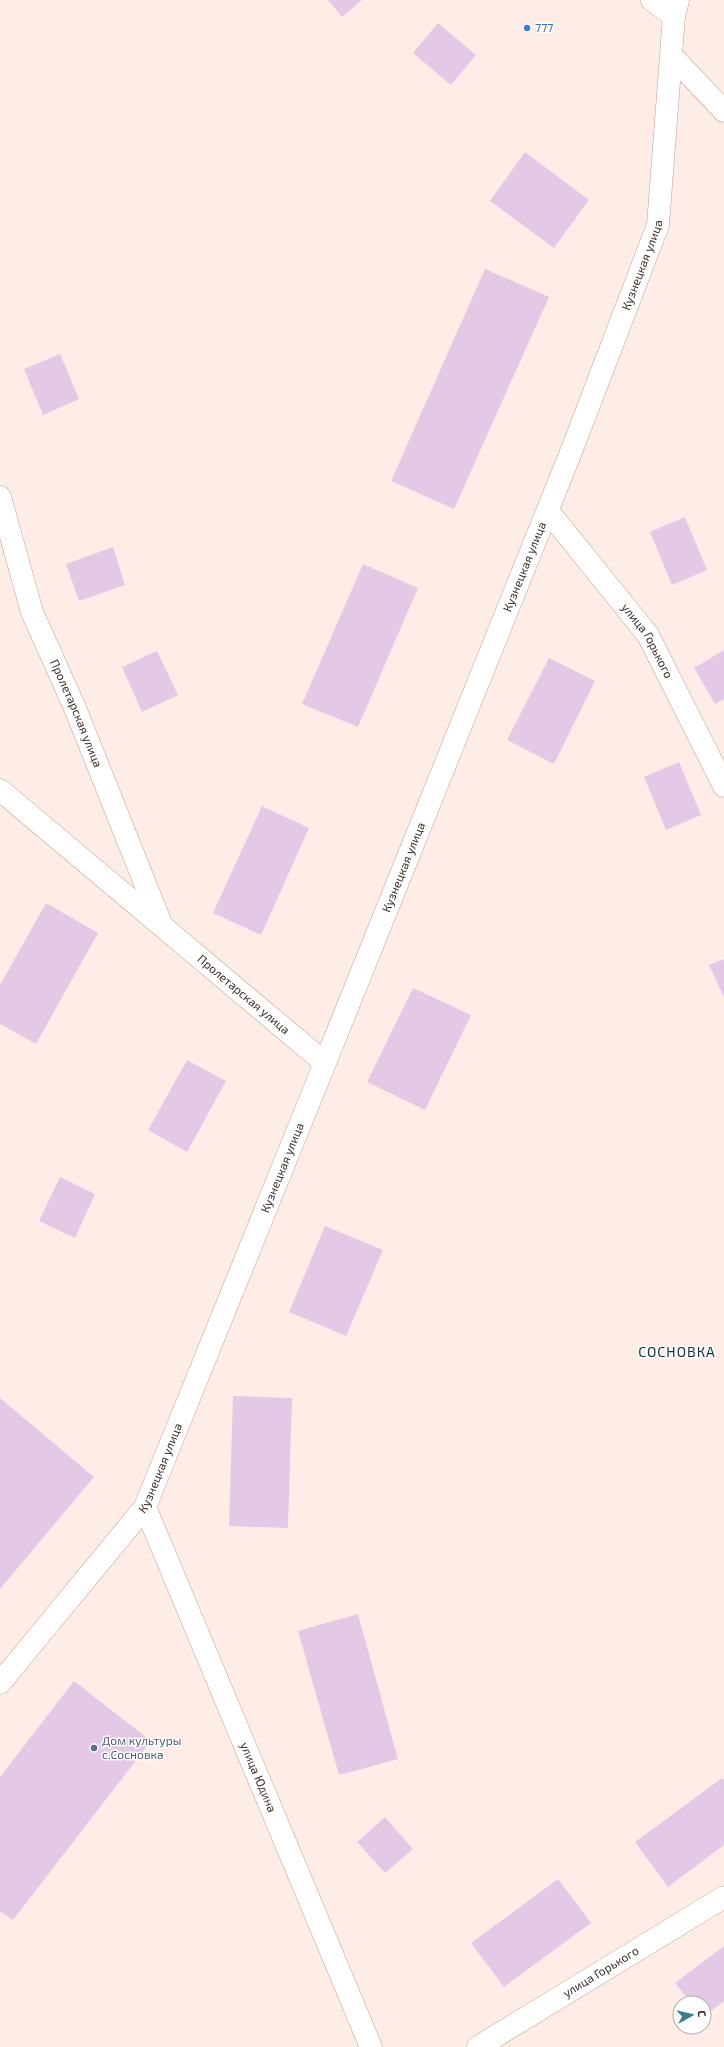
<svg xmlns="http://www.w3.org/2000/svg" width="724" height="2047" font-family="'Exo 2',sans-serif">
<rect width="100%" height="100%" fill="#fdede6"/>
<path fill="#e4c9e7" d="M328 0H362L342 17Z
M438 23 476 55 451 85 413 53Z
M525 152 589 200 554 248 490 201Z
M485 269 549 297 454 509 391 481Z
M60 354 79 399 43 415 24 369Z
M685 517 707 570 672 585 650 532Z
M113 547 125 585 79 601 66 564Z
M363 564 418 588 358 727 302 704Z
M724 650V699L715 704 694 668Z
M157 651 178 695 142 712 122 667Z
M549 658 595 681 554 764 507 740Z
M679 762 701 815 666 830 644 777Z
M262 806 309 828 261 935 213 913Z
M46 903 98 933 36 1044 0 1024V985Z
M724 959V997L709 965Z
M413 988 471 1015 425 1110 367 1082Z
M187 1060 226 1081 187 1152 148 1130Z
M60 1177 95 1194 75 1238 39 1221Z
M325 1226 383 1250 346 1336 289 1312Z
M233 1396 292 1398 288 1528 229 1526Z
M0 1398 94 1477 0 1589Z
M358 1614 398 1759 339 1775 298 1631Z
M74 1681 151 1741 13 1920 0 1911V1777Z
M722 1778 724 1781V1845L668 1887 635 1842Z
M385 1817 413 1849 385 1873 357 1842Z
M558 1879 591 1923 504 1987 471 1943Z
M724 1946V2001L704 2016V2003H691L675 1983Z"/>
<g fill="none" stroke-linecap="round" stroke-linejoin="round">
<defs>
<g id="street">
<path d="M672 56 724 111"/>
<path id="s1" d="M0 497 32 612 75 708 162 926"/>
<path id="s2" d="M548 511 648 635 724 786"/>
<path id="s3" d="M0 790 325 1063"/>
<path id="s4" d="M145 1507 371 2047"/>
<path id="s5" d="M478 2047 724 1897"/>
</g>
<g id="secondary">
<path d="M652 0 674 16"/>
<path id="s6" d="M0 1683 145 1507 325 1063 571 452 658 225 674 16 678 0"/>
</g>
</defs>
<use href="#street" stroke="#c49f8f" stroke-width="23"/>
<use href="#secondary" stroke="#c49f8f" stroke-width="23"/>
<use href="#street" stroke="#fff" stroke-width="22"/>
<use href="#secondary" stroke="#fff" stroke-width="22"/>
</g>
<circle fill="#3f7fe0" stroke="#fff" stroke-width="1.5" cx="527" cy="28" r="4"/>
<circle fill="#5c6f8a" stroke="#fff" stroke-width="1.5" cx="94" cy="1748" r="4"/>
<g text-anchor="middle" stroke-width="3" stroke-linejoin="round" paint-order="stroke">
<g font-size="12" fill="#366cbe" stroke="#fff" text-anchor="start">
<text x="535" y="32">777</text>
</g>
<g font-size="12" fill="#3b2d26" stroke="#fff">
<text dy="4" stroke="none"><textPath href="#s6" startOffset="1566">Кузнецкая улица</textPath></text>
<text dy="4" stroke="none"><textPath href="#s6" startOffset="1242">Кузнецкая улица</textPath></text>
<text dy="4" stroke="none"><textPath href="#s2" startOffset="164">улица Горького</textPath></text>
<text dy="4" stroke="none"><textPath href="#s1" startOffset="230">Пролетарская улица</textPath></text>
<text dy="4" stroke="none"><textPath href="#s6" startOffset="918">Кузнецкая улица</textPath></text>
<text dy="4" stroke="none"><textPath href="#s3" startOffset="318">Пролетарская улица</textPath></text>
<text dy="4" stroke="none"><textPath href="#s6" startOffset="594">Кузнецкая улица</textPath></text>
<text dy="4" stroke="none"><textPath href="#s6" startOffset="270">Кузнецкая улица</textPath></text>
<text dy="4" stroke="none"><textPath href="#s4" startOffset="293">улица Юдина</textPath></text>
<text dy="4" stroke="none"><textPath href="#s5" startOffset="144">улица Горького</textPath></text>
</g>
<g font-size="12" fill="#4e5e75" stroke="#fff" text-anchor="start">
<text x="102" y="1745">Дом культуры<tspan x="102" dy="14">с.Сосновка</tspan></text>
</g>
<g font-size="14" letter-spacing="1" fill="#103238" stroke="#fff">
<text x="677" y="1357">СОСНОВКА</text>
</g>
</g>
<g transform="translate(692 2015) rotate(82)"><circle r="19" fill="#ffffff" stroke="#b1aba8"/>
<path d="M0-3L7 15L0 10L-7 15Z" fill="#3b808e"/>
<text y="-6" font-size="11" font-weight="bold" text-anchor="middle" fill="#3b2d26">С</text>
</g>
</svg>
